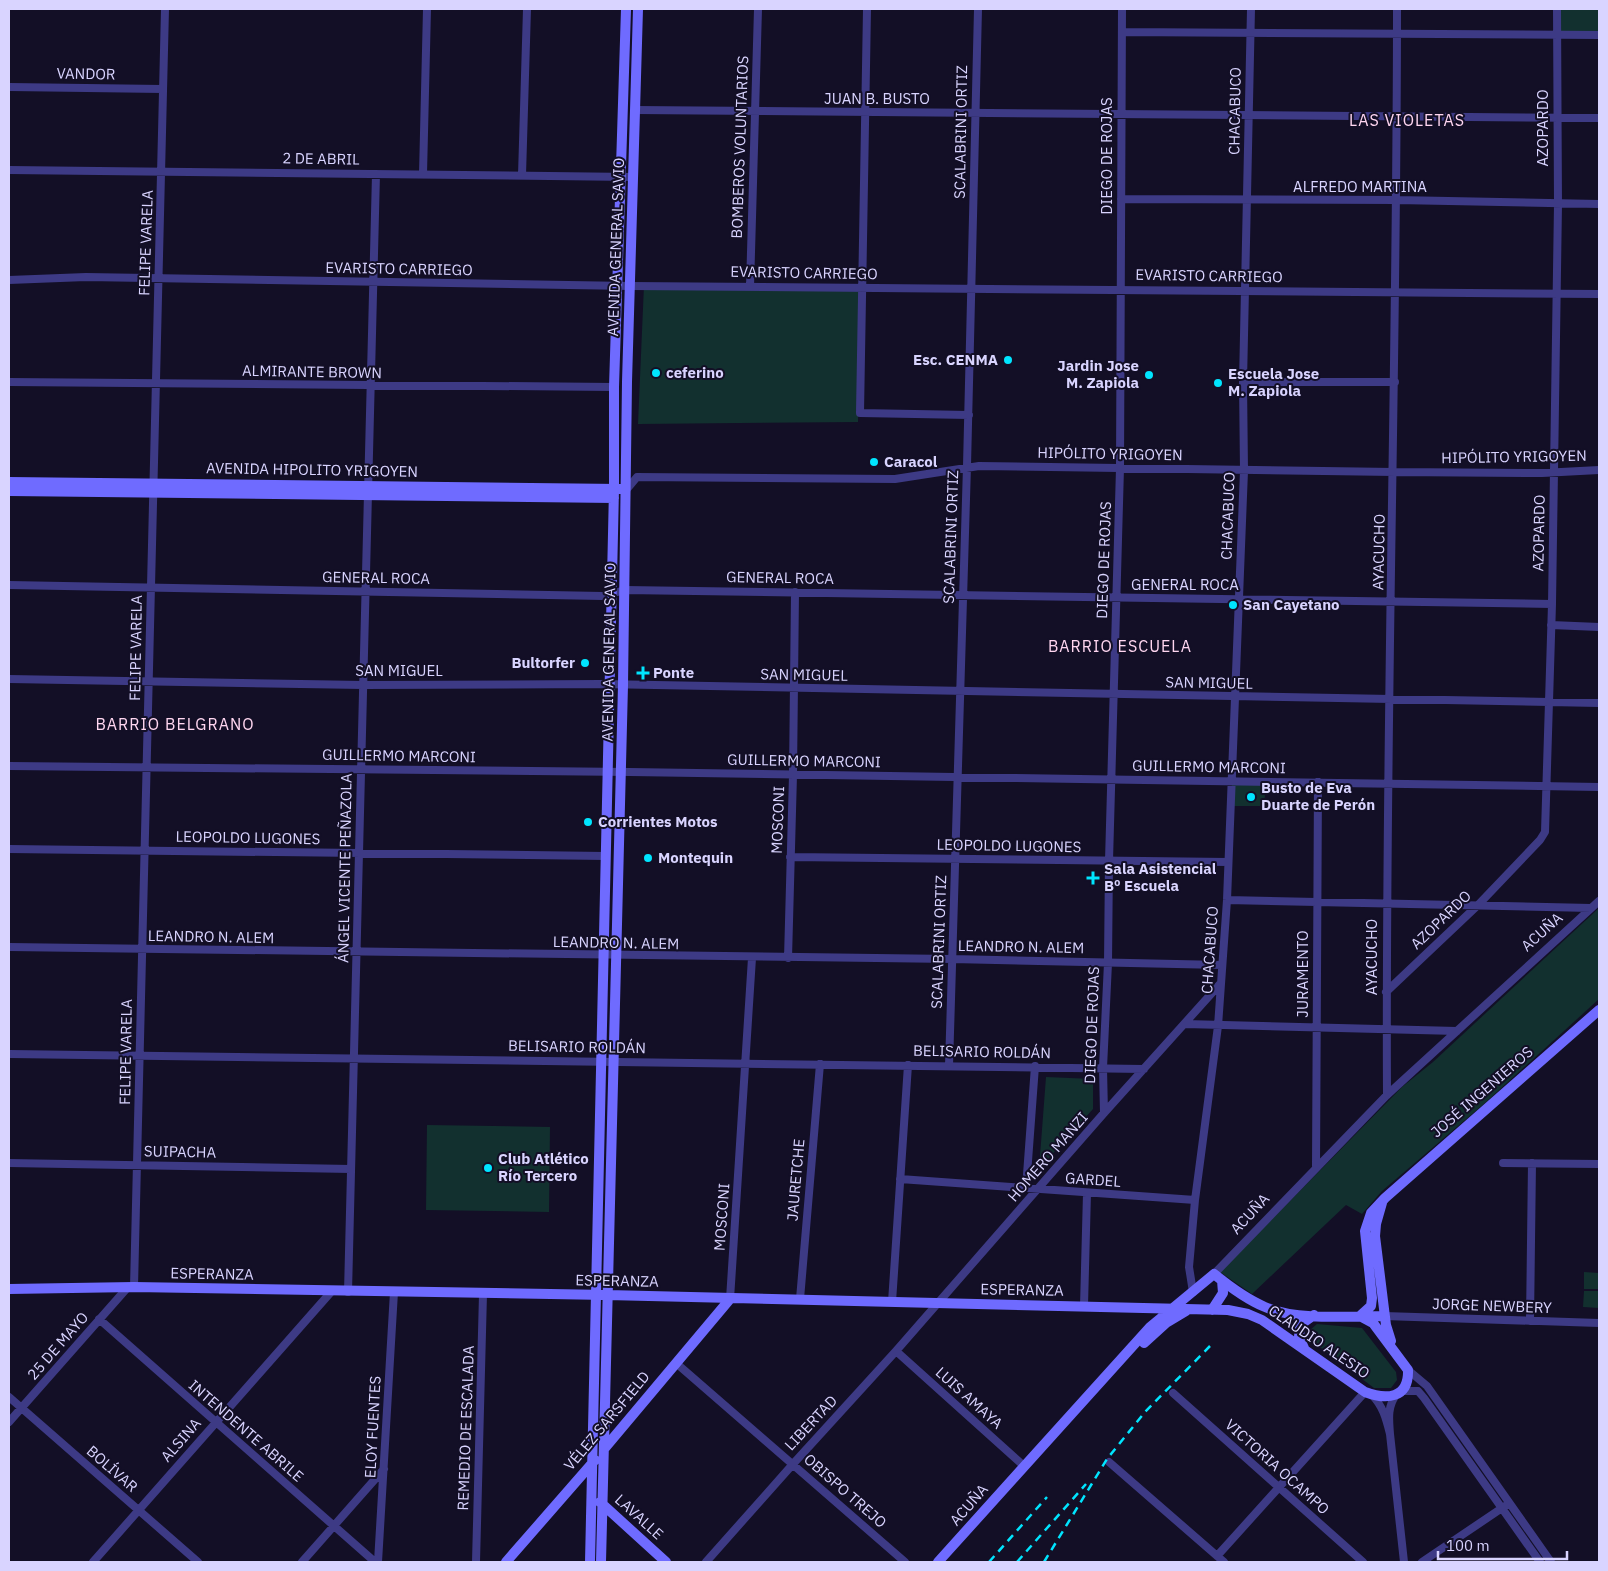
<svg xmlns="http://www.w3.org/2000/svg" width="1608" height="1571" font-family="'IBM Plex Sans',sans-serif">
<rect width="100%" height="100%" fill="#130f26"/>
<path fill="#12302f" d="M1561 9H1599V33H1560Z
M644 285 861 288 858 422 638 424Z
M1232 781 1266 782 1264 806H1231Z
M1599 908V999L1485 1103 1382 1191 1362 1214 1346 1205 1252 1294 1220 1272 1402 1087 1433 1062Z
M1046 1077 1093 1079V1109L1039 1169Z
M427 1125 550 1127 549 1212 426 1210Z
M1584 1272 1599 1273V1289H1584Z
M1584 1291H1599V1308L1583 1307Z
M1317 1324 1362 1328 1396 1372 1397 1380 1391 1388H1374L1313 1342 1310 1330Z"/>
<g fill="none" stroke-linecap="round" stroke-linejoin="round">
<path stroke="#3d3a85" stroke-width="8" d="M867 9 860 413 969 415
M1122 32 1599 35
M9 87 163 89
M635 110 1599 118
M9 170 633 177
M423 174 427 9
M522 175 527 9
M1121 199 1397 200 1599 204
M9 280 86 277 630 286 1599 294
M750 287 758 9
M9 382 614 387
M1243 382H1395
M627 489 637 477 895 479 979 466 1394 472 1542 473 1599 470
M9 585 603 596 625 590 1552 604
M1551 625 1599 627
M9 679 363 685 601 684 1599 703
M9 766 630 772 1599 787
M9 849 606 856
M790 857 1228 862
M1227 900 1591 908
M9 947 952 959 1222 965
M788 958 793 775 795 592
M1386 992 1479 904 1540 840 1545 832 1552 604 1558 204 1557 9
M1185 1024 1457 1031
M9 1054 1144 1069
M949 1066 967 466 978 9
M1387 1095C1385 733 1397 371 1397 9
M1104 1113 1103 1068 1108 963 1109 861 1120 468 1122 9
M9 1163 351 1169
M1503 1163 1599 1164
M1316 1166 1318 782
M900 1179 1195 1200
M1026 1188 1035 1066
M1214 1274 1387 1095 1599 901
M134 1287 165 9
M348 1292 376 174
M1193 1292 1189 1267 1195 1200 1218 1026 1227 900 1244 471 1243 382 1251 9
M730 1299 752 958
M800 1299 820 1064
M892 1302 908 1065
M1084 1306 1087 1193
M1384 1316 1599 1323
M99 1319 375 1562
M1530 1321 1532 1163
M896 1351 1024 1466
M676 1363 905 1562
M1408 1370 1427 1386 1551 1562
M1401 1391H1418L1424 1398 1540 1562
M1173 1393 1363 1562
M1371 1394C1383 1406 1386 1418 1390 1434 1389 1420 1387 1407 1396 1395
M9 1397 198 1562
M9 1422 128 1287
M1390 1434 1404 1562
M1109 1462 1224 1562
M1217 1556 1365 1392
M93 1562 331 1292
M302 1562 384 1469
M378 1562 394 1292
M476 1562 483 1294
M706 1562 793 1464 896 1351 1104 1113 1220 984
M1422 1562 1505 1506"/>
<path stroke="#6f6bff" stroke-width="10" d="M9 482 620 489
M9 491 614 498
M1382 1203 1376 1224 1375 1236 1386 1325 1391 1341
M9 1289 134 1287 607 1295 1228 1310 1248 1314 1262 1320 1365 1392C1386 1400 1409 1399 1408 1370L1373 1323 1360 1316
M1212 1310 1223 1293 1222 1280
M1360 1316 1371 1306 1372 1298 1365 1231 1371 1213 1385 1198 1599 1010
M1144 1343 1166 1323 1186 1311
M1304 1348 1299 1337 1300 1325 1314 1315
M604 1449 730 1299
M600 1502 666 1562
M506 1562 595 1460
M590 1562 614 489V387L626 9
M601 1562 623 685 627 382 638 9
M938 1562 1150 1327 1214 1274C1230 1287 1246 1299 1265 1307 1297 1321 1350 1316 1384 1316"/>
<path stroke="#00e5ff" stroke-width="2.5" stroke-dasharray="8 6" stroke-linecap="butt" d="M989 1562 1047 1497
M1017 1562 1086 1484
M1044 1562 1107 1459 1145 1412 1210 1346"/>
</g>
<g fill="#00e5ff" stroke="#130f26" stroke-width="2">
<circle cx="1008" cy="360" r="5"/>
<circle cx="656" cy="373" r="5"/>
<circle cx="1149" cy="375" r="5"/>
<circle cx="1218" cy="383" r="5"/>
<circle cx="874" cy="462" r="5"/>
<circle cx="1233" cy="605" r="5"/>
<circle cx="585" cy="663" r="5"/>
<path d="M640.5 665.5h5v5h5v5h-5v5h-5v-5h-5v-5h5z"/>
<circle cx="1251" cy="797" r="5"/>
<circle cx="588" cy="822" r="5"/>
<circle cx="648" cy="858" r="5"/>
<path d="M1090.5 870.5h5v5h5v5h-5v5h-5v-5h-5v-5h5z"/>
<circle cx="488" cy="1168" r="5"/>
</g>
<g text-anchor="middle" stroke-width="4" stroke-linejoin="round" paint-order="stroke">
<g font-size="15" fill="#d9d4ff" stroke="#130f26">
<text transform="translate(86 74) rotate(1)" y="5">VANDOR</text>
<text x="877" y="104">JUAN B. BUSTO</text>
<text transform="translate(1235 111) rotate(-89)" y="5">CHACABUCO</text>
<text transform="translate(1543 128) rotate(-90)" y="5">AZOPARDO</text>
<text transform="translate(961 132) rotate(-89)" y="5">SCALABRINI ORTIZ</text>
<text transform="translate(740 147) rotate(-88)" y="5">BOMBEROS VOLUNTARIOS</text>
<text transform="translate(1107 156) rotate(-90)" y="5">DIEGO DE ROJAS</text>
<text transform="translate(321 159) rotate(1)" y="5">2 DE ABRIL</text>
<text x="1360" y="192">ALFREDO MARTINA</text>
<text transform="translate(146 243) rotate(-88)" y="5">FELIPE VARELA</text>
<text transform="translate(616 247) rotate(-88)" y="5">AVENIDA GENERAL SAVIO</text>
<text transform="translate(399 269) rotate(1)" y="5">EVARISTO CARRIEGO</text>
<text transform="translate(804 273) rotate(1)" y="5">EVARISTO CARRIEGO</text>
<text transform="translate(1209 276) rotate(1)" y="5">EVARISTO CARRIEGO</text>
<text transform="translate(312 372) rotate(1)" y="5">ALMIRANTE BROWN</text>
<text transform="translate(1110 454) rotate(1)" y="5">HIPÓLITO YRIGOYEN</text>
<text transform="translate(1514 457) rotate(-1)" y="5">HIPÓLITO YRIGOYEN</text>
<text transform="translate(312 470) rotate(1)" y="5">AVENIDA HIPOLITO YRIGOYEN</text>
<text transform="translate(1228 516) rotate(-88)" y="5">CHACABUCO</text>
<text transform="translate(1539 533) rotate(-89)" y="5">AZOPARDO</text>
<text transform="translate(951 537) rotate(-88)" y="5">SCALABRINI ORTIZ</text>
<text transform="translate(1379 552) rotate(-89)" y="5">AYACUCHO</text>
<text transform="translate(1104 560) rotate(-88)" y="5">DIEGO DE ROJAS</text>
<text transform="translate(376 578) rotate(1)" y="5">GENERAL ROCA</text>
<text transform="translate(780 578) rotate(1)" y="5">GENERAL ROCA</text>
<text x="1185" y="590">GENERAL ROCA</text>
<text transform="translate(136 648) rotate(-89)" y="5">FELIPE VARELA</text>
<text transform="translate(609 652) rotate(-89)" y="5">AVENIDA GENERAL SAVIO</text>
<text x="399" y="676">SAN MIGUEL</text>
<text transform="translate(804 675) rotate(1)" y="5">SAN MIGUEL</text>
<text transform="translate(1209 683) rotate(1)" y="5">SAN MIGUEL</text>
<text transform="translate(399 756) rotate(1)" y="5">GUILLERMO MARCONI</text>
<text transform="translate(804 761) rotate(1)" y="5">GUILLERMO MARCONI</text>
<text transform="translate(1209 767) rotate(1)" y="5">GUILLERMO MARCONI</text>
<text transform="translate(778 820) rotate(-88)" y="5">MOSCONI</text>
<text transform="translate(248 838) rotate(1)" y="5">LEOPOLDO LUGONES</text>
<text transform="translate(1009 846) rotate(1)" y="5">LEOPOLDO LUGONES</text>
<text transform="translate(345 868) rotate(-89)" y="5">ÁNGEL VICENTE PEÑAZOLA</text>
<text transform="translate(1441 920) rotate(-44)" y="5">AZOPARDO</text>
<text transform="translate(1542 932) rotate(-42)" y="5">ACUÑA</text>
<text transform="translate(211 937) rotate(1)" y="5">LEANDRO N. ALEM</text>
<text transform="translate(939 942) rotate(-88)" y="5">SCALABRINI ORTIZ</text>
<text transform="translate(616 943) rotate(1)" y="5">LEANDRO N. ALEM</text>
<text transform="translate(1021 947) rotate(1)" y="5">LEANDRO N. ALEM</text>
<text transform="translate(1210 950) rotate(-86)" y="5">CHACABUCO</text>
<text transform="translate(1372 957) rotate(-90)" y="5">AYACUCHO</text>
<text transform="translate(1303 974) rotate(-90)" y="5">JURAMENTO</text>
<text transform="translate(1092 1025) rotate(-88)" y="5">DIEGO DE ROJAS</text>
<text transform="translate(577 1047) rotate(1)" y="5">BELISARIO ROLDÁN</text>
<text transform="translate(126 1052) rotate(-89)" y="5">FELIPE VARELA</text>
<text transform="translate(982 1052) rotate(1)" y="5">BELISARIO ROLDÁN</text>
<text transform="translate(1482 1092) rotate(-41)" y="5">JOSÉ INGENIEROS</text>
<text transform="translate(180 1152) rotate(1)" y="5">SUIPACHA</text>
<text transform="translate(1048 1157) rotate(-49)" y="5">HOMERO MANZI</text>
<text transform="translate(796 1180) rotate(-85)" y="5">JAURETCHE</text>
<text transform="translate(1093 1180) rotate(4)" y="5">GARDEL</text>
<text transform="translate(1250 1214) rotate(-47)" y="5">ACUÑA</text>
<text transform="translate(722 1217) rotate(-86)" y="5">MOSCONI</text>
<text transform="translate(212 1274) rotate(1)" y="5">ESPERANZA</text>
<text transform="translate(617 1281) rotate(1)" y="5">ESPERANZA</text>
<text transform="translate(1022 1290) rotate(1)" y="5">ESPERANZA</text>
<text transform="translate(1492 1306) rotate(2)" y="5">JORGE NEWBERY</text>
<text transform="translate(1319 1342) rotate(34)" y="5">CLAUDIO ALESIO</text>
<text transform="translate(58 1346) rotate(-49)" y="5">25 DE MAYO</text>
<text transform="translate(969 1398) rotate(42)" y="5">LUIS AMAYA</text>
<text transform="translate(607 1421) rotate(-50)" y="5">VÉLEZ SARSFIELD</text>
<text transform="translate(811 1423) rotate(-47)" y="5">LIBERTAD</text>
<text transform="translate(373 1427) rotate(-87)" y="5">ELOY FUENTES</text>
<text transform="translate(466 1428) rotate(-88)" y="5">REMEDIO DE ESCALADA</text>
<text transform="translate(246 1431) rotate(41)" y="5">INTENDENTE ABRILE</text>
<text transform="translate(181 1440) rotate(-49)" y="5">ALSINA</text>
<text transform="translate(1277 1467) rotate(42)" y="5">VICTORIA OCAMPO</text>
<text transform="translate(112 1469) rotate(41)" y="5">BOLÍVAR</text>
<text transform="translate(845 1491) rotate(41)" y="5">OBISPO TREJO</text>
<text transform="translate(969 1505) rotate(-49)" y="5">ACUÑA</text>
<text transform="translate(639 1517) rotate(42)" y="5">LAVALLE</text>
</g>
<g font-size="15" font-weight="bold" fill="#d9d4ff" stroke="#130f26" text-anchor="start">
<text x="998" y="365" text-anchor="end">Esc. CENMA</text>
<text x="1139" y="371" text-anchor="end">Jardin Jose<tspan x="1139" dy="17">M. Zapiola</tspan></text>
<text x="666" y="378">ceferino</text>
<text x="1228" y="379">Escuela Jose<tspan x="1228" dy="17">M. Zapiola</tspan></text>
<text x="884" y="467">Caracol</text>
<text x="1243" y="610">San Cayetano</text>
<text x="575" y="668" text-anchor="end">Bultorfer</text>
<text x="653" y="678">Ponte</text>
<text x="1261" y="793">Busto de Eva<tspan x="1261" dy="17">Duarte de Perón</tspan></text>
<text x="598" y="827">Corrientes Motos</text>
<text x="658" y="863">Montequin</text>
<text x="1104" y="874">Sala Asistencial<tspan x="1104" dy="17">Bº Escuela</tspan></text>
<text x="498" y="1164">Club Atlético<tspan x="498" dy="17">Río Tercero</tspan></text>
</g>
<g font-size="16" letter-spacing="1" fill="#ffd6f0" stroke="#130f26">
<text x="1407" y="126">LAS VIOLETAS</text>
<text x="1120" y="652">BARRIO ESCUELA</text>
<text x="175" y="730">BARRIO BELGRANO</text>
</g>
</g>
<rect width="1608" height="1571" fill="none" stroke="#d9d4ff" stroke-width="20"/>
<path d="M1438 1551v8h129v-8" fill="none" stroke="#d9d4ff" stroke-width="2.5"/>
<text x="1446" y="1551" font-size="15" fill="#d9d4ff" stroke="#130f26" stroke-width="4" paint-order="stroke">100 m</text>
</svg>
